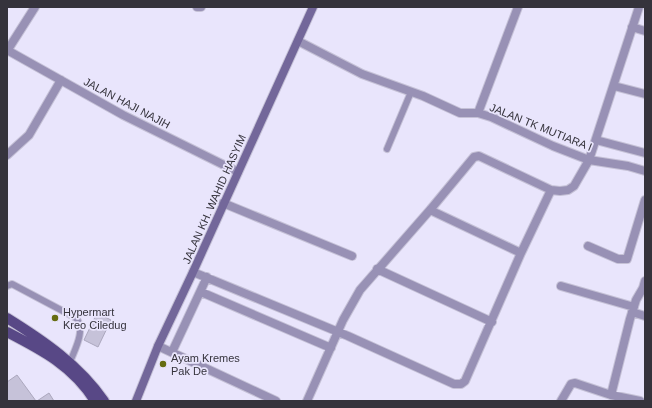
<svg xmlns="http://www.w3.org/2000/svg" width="652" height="408" font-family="Arial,sans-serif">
<rect width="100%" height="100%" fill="#e9e5fc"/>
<path fill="#c6c2d9" stroke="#aca8be" d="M97 313 111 320 98 347 84 340Z
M17 375 36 401H7V382Z
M49 393 54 401H37Z"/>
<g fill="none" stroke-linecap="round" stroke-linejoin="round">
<defs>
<path id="lane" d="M387 149 411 92
M7 286 12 284 76 318C86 330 75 349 70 362"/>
<path id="street" d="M197 7H201
M632 27 645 31
M298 41 362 74 423 96 460 113H478L491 117 553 146 589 160 628 166 645 171
M7 50 123 115 238 172
M7 51 35 7
M614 86 645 94
M478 113 518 7
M596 140 645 153
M7 155 29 135 61 80
M223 203 352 256
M430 210 521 253
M588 246 618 259H627L645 200
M377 269 492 322
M193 272 348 336 454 384H461L465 381 521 253 551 190 560 191 568 190 574 186 589 160 639 7
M561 286 634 307
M201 292 331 348
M632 312 645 316
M158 346 276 401
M172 352 207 277
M611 395 630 319 636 300 643 288 645 281
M307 401 343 320 360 290 430 210 474 157 479 156 551 190
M561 401 571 384 575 383 611 395 640 401"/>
<path id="secondary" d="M136 401 158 346 193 272 313 7"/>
<path id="primary" d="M7 318C44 341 79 365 104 401
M7 332C42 350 73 366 95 401"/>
</defs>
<use href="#lane" stroke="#c5c1d6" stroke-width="8"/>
<use href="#street" stroke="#c5c1d6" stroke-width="10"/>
<use href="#secondary" stroke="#c5c1d6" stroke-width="10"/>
<use href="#primary" stroke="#c5c1d6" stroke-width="12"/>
<use href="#lane" stroke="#9891b5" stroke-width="6"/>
<use href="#street" stroke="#9891b5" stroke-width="8"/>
<use href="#secondary" stroke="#73679a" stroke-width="8"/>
<use href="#primary" stroke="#584886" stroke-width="10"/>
</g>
<g fill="#656c11" stroke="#e9e5fc" stroke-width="1.5">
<circle cx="55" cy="318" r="4"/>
<circle cx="163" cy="364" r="4"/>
</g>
<g text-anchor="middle" stroke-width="3.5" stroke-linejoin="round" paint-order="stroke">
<g font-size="11" fill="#35333c" stroke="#e9e5fc">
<text transform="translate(127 103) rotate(28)" y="4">JALAN HAJI NAJIH</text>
<text transform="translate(541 127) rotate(22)" y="4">JALAN TK MUTIARA I</text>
<text transform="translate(214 199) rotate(-66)" y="4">JALAN KH. WAHID HASYIM</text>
</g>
<g font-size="11" fill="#35333c" stroke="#e9e5fc" text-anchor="start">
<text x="63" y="316">Hypermart<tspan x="63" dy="13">Kreo Ciledug</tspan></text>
<text x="171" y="362">Ayam Kremes<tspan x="171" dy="13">Pak De</tspan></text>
</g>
</g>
<rect width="652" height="408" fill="none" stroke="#35333c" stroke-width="16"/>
</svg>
